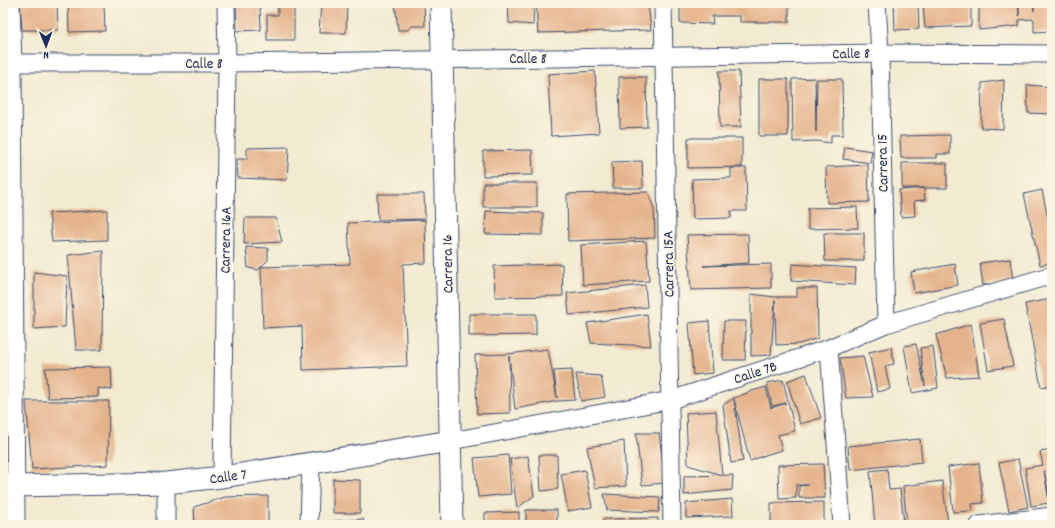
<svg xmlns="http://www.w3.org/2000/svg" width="1055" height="528" font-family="Dekko,sans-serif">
<rect width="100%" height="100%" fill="#fcf5e5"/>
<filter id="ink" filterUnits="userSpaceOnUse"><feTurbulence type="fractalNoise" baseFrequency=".025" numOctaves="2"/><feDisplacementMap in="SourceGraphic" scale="8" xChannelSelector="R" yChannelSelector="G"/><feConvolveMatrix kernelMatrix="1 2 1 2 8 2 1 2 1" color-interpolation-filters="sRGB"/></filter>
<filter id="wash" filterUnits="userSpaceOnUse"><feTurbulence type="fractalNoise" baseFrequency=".012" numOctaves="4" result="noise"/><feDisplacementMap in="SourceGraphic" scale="16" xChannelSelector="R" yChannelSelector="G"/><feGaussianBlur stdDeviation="0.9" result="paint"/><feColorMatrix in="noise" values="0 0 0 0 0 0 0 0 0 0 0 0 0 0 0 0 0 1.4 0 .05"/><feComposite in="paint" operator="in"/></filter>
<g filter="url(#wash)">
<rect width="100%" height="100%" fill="#f2ebd1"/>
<g id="blocks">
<path fill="#e5b38b" d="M20 3H57L58 30H22Z
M68 3H104L105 31 69 32Z
M236 3H294V40H267V15H278V5L260 6 261 30 237 31Z
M321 3H347L346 33H319Z
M395 3H424L425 26H412L407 30H398Z
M508 3H534L533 25 509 23Z
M536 3H648L651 30 538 33Z
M680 3H789V22H740V16H712L713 24 680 23Z
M894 3H918L919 29 895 30Z
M923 3H971V26L925 28Z
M979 3H1018L1019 16V3H1033L1034 11V3H1052V31L1034 32V19L1019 20V26L979 30Z
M595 71 599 133 551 136 548 74Z
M719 71H739L741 127H720Z
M619 77H646L647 127 620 128Z
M815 78 816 132 817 79H842L843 135H831V143L816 141 793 142 792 79Z
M759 79H788V136H759Z
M1004 80 1003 129 981 128 982 83Z
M1027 85 1052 87V114L1028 113Z
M950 135V154H937V158H901L900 136Z
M688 138H742V167L688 168Z
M289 147 287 180 238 178 237 159H247V148Z
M845 147 872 151 870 163 843 159Z
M532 150 533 175 483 176V151Z
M642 161 643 188H613L612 162Z
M902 163H947V188H902Z
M868 165 869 202 827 203 826 167Z
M731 168H746L747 211H731V218L693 219 692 179 731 178Z
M483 183H537V207H483Z
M924 188 925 200 914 201 915 216 901 217 899 190Z
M1042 190 1052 239V263L1040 265 1024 194Z
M648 192 654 209 655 238 568 241 567 194Z
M377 194H424L425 219 378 220Z
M857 207 858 228 808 229V208Z
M107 210V240L52 242 49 213Z
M486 211 543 213V235L485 234Z
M245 218H276L282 242 244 244Z
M425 220 426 263 403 264 407 366 303 370 302 326 263 328 261 267 350 264 348 223Z
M824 233H864V261H825Z
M748 234 749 263 703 266 771 264V288L691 290 687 235Z
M646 241 649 281 583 285 581 245Z
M246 247 268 248V260L258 270 248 268Z
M103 251 102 350H76L68 255Z
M1010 259 1013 281 983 285 980 263Z
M562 264 563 296 495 297 494 266Z
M792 264 856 268 855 285 791 281Z
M955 264 958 285 914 293 911 272Z
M34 272 67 276 65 327 34 329Z
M645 285 647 307 569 315 567 293Z
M797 288H817L818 338 799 344 776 345 775 300 771 355 751 356V294L775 297H797Z
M1051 299 1052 385 1041 387 1025 304Z
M469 314H536V335L469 336Z
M647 314 651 346 591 343 587 323Z
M1004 319 1013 366 988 370 980 323Z
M709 321 713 373 693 375 689 323Z
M724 321H746L745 360H723Z
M971 324 979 376 947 378 936 335Z
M916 344 925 386 920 348 933 346 938 388 912 393 904 346Z
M891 347 894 364 885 366 890 389 877 392 869 352Z
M548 349 557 398 554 371 572 370 575 400 557 401 515 409 509 356 510 413 477 414 475 355 508 354Z
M863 356 873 397 846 398 840 358Z
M111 367 112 390 98 388V397L48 398 45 368Z
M576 374 601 376 605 397 581 401Z
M806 374 821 418 800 424 787 381Z
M783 380 795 431 778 435 782 450 768 454 750 461 734 399 743 461 731 463 723 405 734 398 752 391 766 387 771 408 786 403 772 406 767 383Z
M26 401H109L108 465 32 469Z
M716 411 722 475 688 465 686 413Z
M636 433H659L665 483 642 485Z
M920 439 922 462 850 470 848 446Z
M624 441 626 486 595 488 587 447Z
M1052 450V506H1051L1044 470 1049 503 1031 506 1025 468 1043 465 1040 452Z
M508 455 511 494 478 497 474 458Z
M539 455H557L558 489 541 491Z
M528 456 534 496 517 508 510 459Z
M1018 459 1028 507 1009 511 999 463Z
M979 463 983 503 972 504 973 511 953 512 948 467Z
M823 464 825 498H799V486L808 485H796V498L779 499 778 465Z
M887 469 889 490 900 489 904 523 875 525 870 471Z
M585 470 592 507 568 511 561 474Z
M733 475 732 490 684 495V476Z
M333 479 360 480V513H333Z
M942 481 948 522 924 525H907L903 486Z
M604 494 660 497 659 512 607 510Z
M268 496V525H195L194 507 225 497Z
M732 499 733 516 686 518V503Z
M824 502V525H771V503Z
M526 510H557V524H526Z
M519 512V525H485V513Z
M658 518V525H603V519Z
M363 519 365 525H333V521Z"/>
</g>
</g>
<g filter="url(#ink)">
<use href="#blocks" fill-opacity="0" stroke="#3b4b6f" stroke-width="1"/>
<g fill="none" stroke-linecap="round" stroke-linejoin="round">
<defs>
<path id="minor" d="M11 3 13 63 16 525
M663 3 672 525
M877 3 880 53 886 324
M3 63H227L880 53 1052 54
M829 348 842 525
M451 441 671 400 829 348 886 324 1052 275
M222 477 227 63 226 3
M166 483V525
M309 525 311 462
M979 525 1052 516"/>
<path id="tertiary" d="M441 3 452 525
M3 485 15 486 166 483 222 477 451 441"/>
</defs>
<use href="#minor" stroke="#3b4b6f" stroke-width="19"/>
<use href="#tertiary" stroke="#3b4b6f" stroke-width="23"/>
<use href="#minor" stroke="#fff" stroke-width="17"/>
<use href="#tertiary" stroke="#fff" stroke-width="21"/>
</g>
</g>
<g text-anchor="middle" stroke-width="3.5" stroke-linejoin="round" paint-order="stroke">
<g font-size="15" fill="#1b2f5e" stroke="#fcf5e5">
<text transform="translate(851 53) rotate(-1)" y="5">Calle 8</text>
<text x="528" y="63">Calle 8</text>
<text x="204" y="68">Calle 8</text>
<text transform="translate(882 163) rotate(-91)" y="5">Carrera 15</text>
<text transform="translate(225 240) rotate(-89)" y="5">Carrera 16A</text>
<text transform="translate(447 264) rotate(-91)" y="5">Carrera 16</text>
<text transform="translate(668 264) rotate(-91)" y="5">Carrera 15A</text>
<text transform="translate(755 372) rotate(-18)" y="5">Calle 7B</text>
<text transform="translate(228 476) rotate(-8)" y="5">Calle 7</text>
</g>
</g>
<rect width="1055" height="528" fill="none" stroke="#fcf5e5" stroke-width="16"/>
<g transform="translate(46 46) rotate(179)" stroke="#fcf5e5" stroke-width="3" paint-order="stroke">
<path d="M0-3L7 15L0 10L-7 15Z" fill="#1b2f5e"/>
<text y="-6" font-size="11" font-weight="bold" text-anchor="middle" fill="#1b2f5e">N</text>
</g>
</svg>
